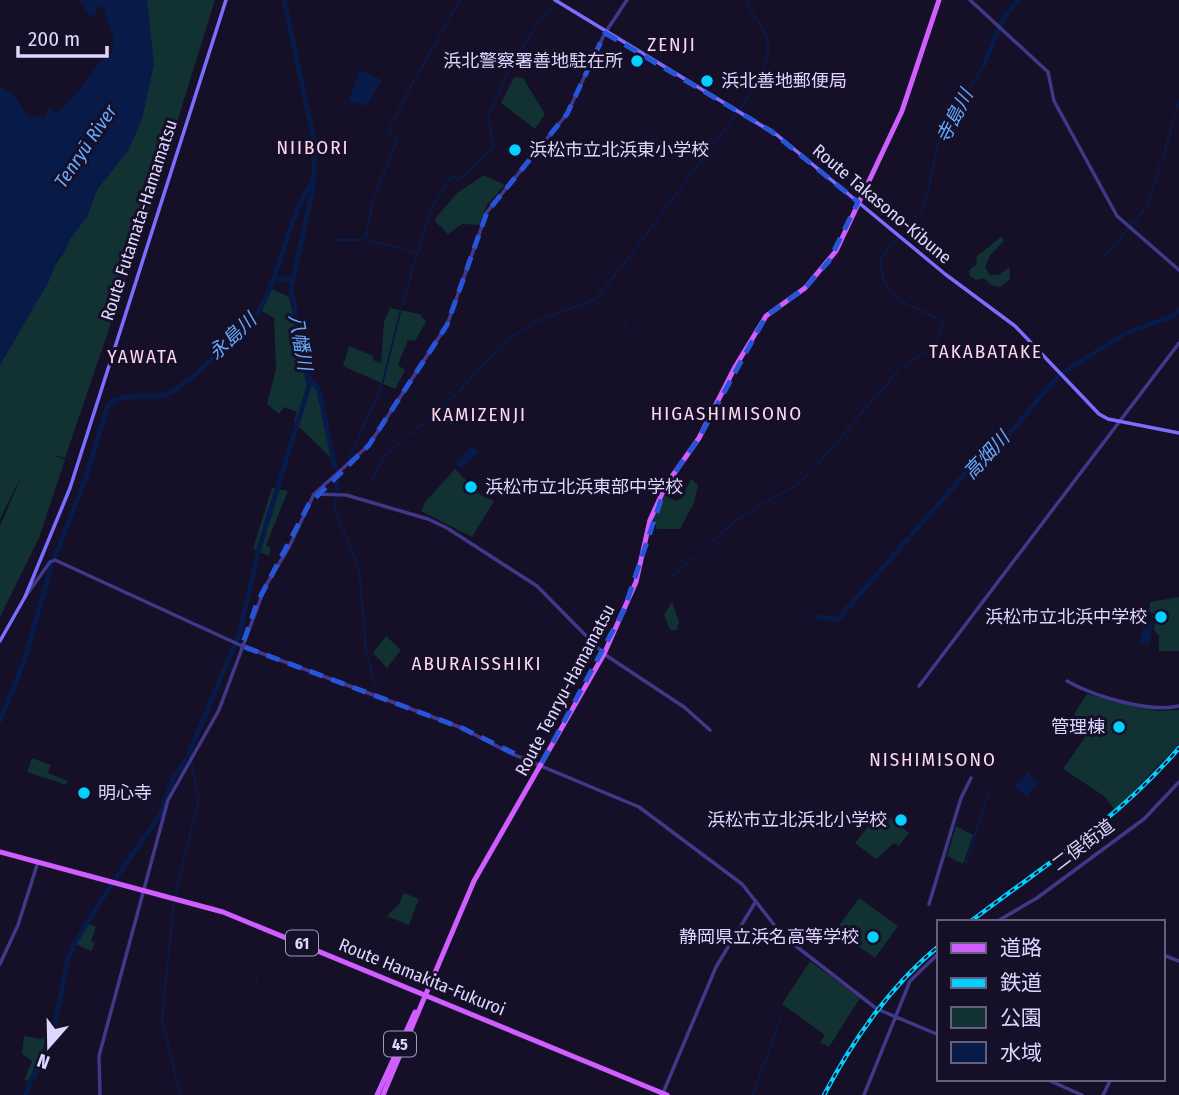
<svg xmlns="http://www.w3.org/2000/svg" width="1179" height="1095" font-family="'Fira Sans Condensed','Noto Sans JP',sans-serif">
<rect width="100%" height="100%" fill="#150f28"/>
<path fill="#113133" d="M146 0H215L149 212 65 458 53 455 65 460 39 538 0 617V526L22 475 0 519V365L97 190 142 119Z
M514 77 523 78 545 114 535 129 501 103Z
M484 175 505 185 487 205 479 225 462 224 448 234 434 220 457 193Z
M1002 236 1004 241 991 254 985 267 990 275H998L1010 267V279L1000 287 991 285 984 278 976 280 970 276 969 270 977 264 976 257Z
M272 289 289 297 304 364 318 389 332 459 294 422 297 412 284 407 279 414 267 404 276 369 274 318 260 310Z
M390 308 420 314 426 322 415 341 408 340 398 365 405 370 395 389 343 366 349 346 374 356 373 360 381 363 384 322Z
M455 469 482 496 494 501 472 537 421 511 425 502Z
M691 479 698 485 694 503 680 529H657L653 517 665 495 675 501 681 499Z
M272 488 288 491 266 545 271 548 269 556 253 549Z
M1179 597V651H1159V636L1154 630 1156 614 1149 612 1150 602Z
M672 602 679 622 677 630H670L664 615Z
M386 636 401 650 387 668 373 653Z
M1087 694 1157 711 1179 710V744L1115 810 1104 796 1063 769 1088 733 1074 714Z
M32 758 51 765 48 773 68 781 66 785 27 772Z
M881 811 909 833 899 846 894 843 876 859 855 843Z
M956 826 973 835 963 864 947 856Z
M404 893 419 899 409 925 387 916 399 904Z
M859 898 898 926 875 958 836 930Z
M88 923 96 927 91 941 95 943 91 951 76 944Z
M810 961 860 998 829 1047 820 1042 825 1035 782 1004Z
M48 1029 57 1034 34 1081 24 1080 32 1061 22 1054 24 1036 42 1039Z"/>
<path fill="#081a48" d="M75 0H147L154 64 142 119 129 149 97 190 87 217 70 239 62 258 61 250 48 283 0 365V87L13 93 27 115 44 118 48 107 56 112C77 103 89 66 113 52V36L103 8 98 6 94 18V14L89 18 88 11 83 9 85 4Z
M360 70 382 80 367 106 348 101Z
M472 446 479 452 462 469 456 463Z
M1143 621 1153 622 1150 645 1140 644Z
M1028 772 1039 783 1027 797 1014 787Z"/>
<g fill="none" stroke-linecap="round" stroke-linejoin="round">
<path stroke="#081a48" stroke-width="2" d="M540 21 554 3
M442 31 460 0
M413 82 441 34
M740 109C751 90 774 62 767 39 763 25 751 14 746 0
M489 113 513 63 538 23
M1174 117 1179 101
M389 129 412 84
M1162 160 1174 120
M1152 190 1160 164
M375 194 398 138 388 132
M902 236 924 207 939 141 984 65
M898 238 881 258C879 306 914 301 943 323L936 346 900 368
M332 240H365L374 197
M642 240 737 113
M370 241 401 248
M405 248 416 253
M1103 258 1146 208 1151 193
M620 269 640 243
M402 305 431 208 452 176 459 180 493 148 489 117
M622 330 627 322
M502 344 534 322 594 300 618 272
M485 363 500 347
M457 394 484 364
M874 399 898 371
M349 459 382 385 401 309
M817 465 872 401
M372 480 385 456 455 395
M337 490 334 507 359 569 366 651 375 684
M763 504 798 484 815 468
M673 576 734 522 761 505
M812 617 813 615
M373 693 374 691
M367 701 370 696
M965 866 989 791
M175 896 199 798 189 753 184 762
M174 901 162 1018 180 1095
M256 972 257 981
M753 1095 780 1019"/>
<path stroke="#081a48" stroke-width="5" d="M984 65 1003 19 1018 0
M271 281 279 278 292 281
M1174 315 1179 310
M1064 372 1126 333 1170 317
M308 377 319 390 335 468
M336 476 337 490
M912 534 964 475 1004 440 1059 375
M55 557 86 477 108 405C126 389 154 403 175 390 192 379 251 325 260 309 283 267 286 222 313 180
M817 617 834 619
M838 619 908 539
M0 721 24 662 52 563
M189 753 239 635 260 545 309 386 291 289 313 188 315 145 284 0
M177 773 184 762
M116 878 160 815 174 776
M25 1095 54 1029 68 959 74 944 111 885"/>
<path stroke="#423889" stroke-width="3.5" d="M970 0 1048 72 1054 101 1117 216 1179 270
M315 494 346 495 428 519 447 528 537 586 604 654 684 707 710 730
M25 597 50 562 55 560 242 646 462 728 510 753 639 807 742 884 783 936 877 1009 939 1035
M1067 681C1093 696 1150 713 1179 706
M919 686 1179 343
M929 904 961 798 971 778
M996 922 1037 898 1144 819 1179 782
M1163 955 1179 961
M0 964 18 925 38 862
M1046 1079 1082 1095
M663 1093 716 967 756 901
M100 1095 99 1056 168 800 219 710 265 587 289 547 314 494 369 445 447 325 487 212 567 114 605 33 627 0
M864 1095 910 981 939 953
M1103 1095 1111 1079"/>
<path stroke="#7d6dff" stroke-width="3.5" d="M555 0 777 135 945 274 1015 326 1099 414 1108 419 1179 433
M0 641 25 597 70 488 226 0"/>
<path stroke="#d05dff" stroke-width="5" d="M0 852 223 912 667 1095
M377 1095 415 1012
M383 1095 474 881 604 654 636 582 650 520 666 485 699 438 735 367 766 316 805 288 836 251 902 111 939 0"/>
<defs>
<path id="rail" d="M970 922C1047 863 1114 823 1179 748
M824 1095C853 1040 891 985 939 946"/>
</defs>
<use href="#rail" stroke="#02d0ff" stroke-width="4.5"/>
<use href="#rail" stroke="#150f28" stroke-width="2" stroke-dasharray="5" stroke-linecap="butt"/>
</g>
<path fill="none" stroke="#2755da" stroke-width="5" stroke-dasharray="14 9" stroke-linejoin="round" d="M605 33 771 131 858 202 829 261 805 288 766 316 699 438 666 485 624 610 540 766 462 728 242 646 257 603 309 504 369 445 447 325 487 212 567 114Z"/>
<g fill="#02d0ff" stroke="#150f28" stroke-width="2.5">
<circle cx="637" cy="61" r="7"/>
<circle cx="707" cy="81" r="7"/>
<circle cx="515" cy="150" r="7"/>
<circle cx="471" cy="487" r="7"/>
<circle cx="1161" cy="617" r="7"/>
<circle cx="1119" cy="727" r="7"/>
<circle cx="84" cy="793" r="7"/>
<circle cx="901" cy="820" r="7"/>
<circle cx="873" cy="937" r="7"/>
</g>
<g text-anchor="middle" stroke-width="6" stroke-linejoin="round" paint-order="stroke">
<g fill="#150f28" stroke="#a29abe" stroke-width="2">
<rect x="286" y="930.5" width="32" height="25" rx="5"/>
<rect x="384" y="1031.5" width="32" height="25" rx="5"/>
</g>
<g font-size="16" font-weight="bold" fill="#ded6ff">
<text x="302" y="949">61</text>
<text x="400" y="1050">45</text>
</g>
<g font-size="18" fill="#ded6ff" stroke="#150f28" text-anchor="end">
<text x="623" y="67">浜北警察署善地駐在所</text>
<text x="721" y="87" text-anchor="start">浜北善地郵便局</text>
<text x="529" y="156" text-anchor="start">浜松市立北浜東小学校</text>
<text x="485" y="493" text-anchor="start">浜松市立北浜東部中学校</text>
<text x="1147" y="623">浜松市立北浜中学校</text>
<text x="1105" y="733">管理棟</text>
<text x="98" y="799" text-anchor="start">明心寺</text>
<text x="887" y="826">浜松市立北浜北小学校</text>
<text x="859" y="943">静岡県立浜名高等学校</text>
</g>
<g font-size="18" fill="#ded6ff" stroke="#150f28">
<text transform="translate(882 204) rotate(40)" y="6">Route Takasono-Kibune</text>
<text transform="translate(139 220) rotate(-72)" y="6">Route Futamata-Hamamatsu</text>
<text transform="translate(565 690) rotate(-62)" y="6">Route Tenryu-Hamamatsu</text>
<text transform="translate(1083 845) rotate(-37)" y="6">二俣街道</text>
<text transform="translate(422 977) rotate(22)" y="6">Route Hamakita-Fukuroi</text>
</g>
<g font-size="19" letter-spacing="2" fill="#ffd8ed" stroke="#150f28">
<text x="672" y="51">ZENJI</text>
<text x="313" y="154">NIIBORI</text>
<text x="986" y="358">TAKABATAKE</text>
<text x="143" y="363">YAWATA</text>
<text x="727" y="420">HIGASHIMISONO</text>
<text x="479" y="421">KAMIZENJI</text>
<text x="477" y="670">ABURAISSHIKI</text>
<text x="933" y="766">NISHIMISONO</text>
</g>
<g font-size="19" font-style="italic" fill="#64aaff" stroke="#150f28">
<text transform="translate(954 116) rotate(-63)" y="7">寺島川</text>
<text transform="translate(85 146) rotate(-56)" y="7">Tenryū River</text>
<text transform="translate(232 336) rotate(-44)" y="7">永島川</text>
<text transform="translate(301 342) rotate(80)" y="7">八幡川</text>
<text transform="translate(986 455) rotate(-47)" y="7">高畑川</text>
</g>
</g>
<rect x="937" y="920" width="228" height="161" fill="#150f28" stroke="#655f7e" stroke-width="2"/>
<rect x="951" y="943" width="35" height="10" fill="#d05dff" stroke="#655f7e" stroke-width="2"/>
<text x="1000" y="955" font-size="21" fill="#ded6ff">道路</text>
<rect x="951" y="978" width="35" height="10" fill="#02d0ff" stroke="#655f7e" stroke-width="2"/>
<text x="1000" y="990" font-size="21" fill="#ded6ff">鉄道</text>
<rect x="951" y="1007" width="35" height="21" fill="#113133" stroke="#655f7e" stroke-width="2"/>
<text x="1000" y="1025" font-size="21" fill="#ded6ff">公園</text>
<rect x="951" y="1042" width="35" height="21" fill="#081a48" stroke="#655f7e" stroke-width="2"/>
<text x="1000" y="1060" font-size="21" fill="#ded6ff">水域</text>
<g transform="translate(49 1046) rotate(200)" stroke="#150f28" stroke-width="5" paint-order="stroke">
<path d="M0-5L12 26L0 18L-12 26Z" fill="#ded6ff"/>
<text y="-10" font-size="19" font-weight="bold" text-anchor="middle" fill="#ded6ff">N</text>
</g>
<path d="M18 46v10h89v-10" fill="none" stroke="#ded6ff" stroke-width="3.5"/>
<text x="28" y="46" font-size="21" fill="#ded6ff" stroke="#150f28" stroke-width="5" paint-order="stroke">200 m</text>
</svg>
